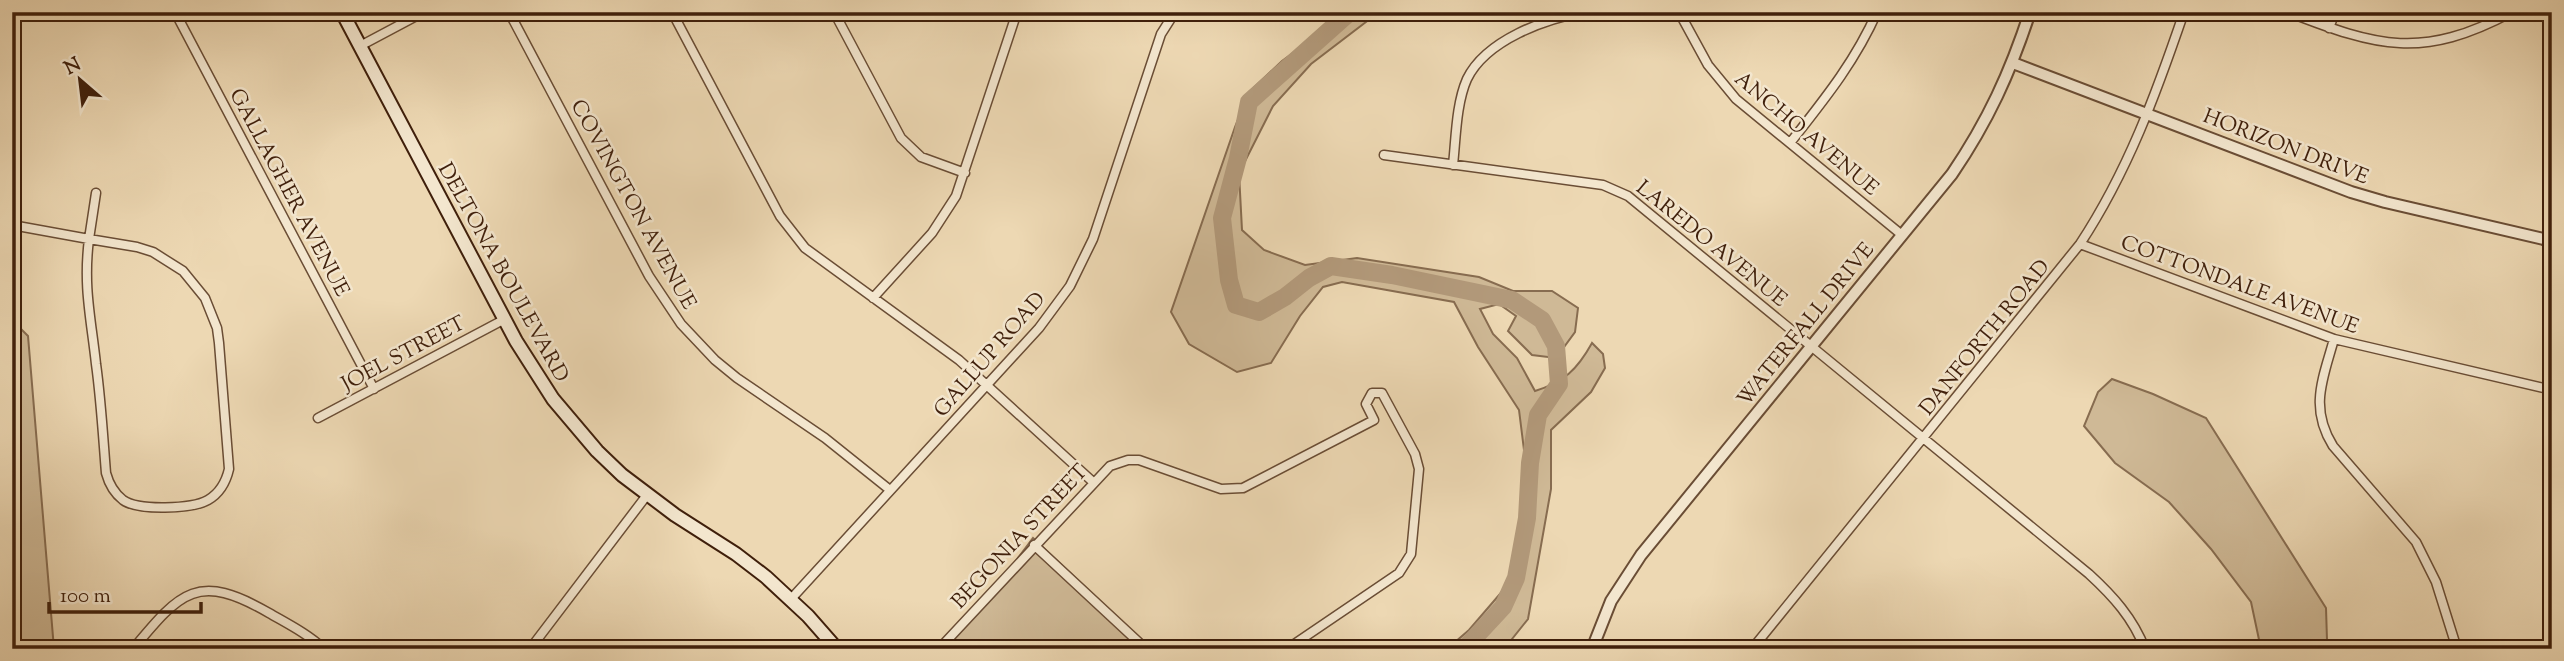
<svg xmlns="http://www.w3.org/2000/svg" width="2564" height="661" font-family="'Sorts Mill Goudy',serif">
<rect width="100%" height="100%" fill="#edd8b3"/>
<filter id="stains"><feTurbulence type="fractalNoise" baseFrequency=".00286" numOctaves="4"/><feColorMatrix values="0 0 0 0 .2 0 0 0 0 .09 0 0 0 0 .02 0 0 0 .5 -.17"/></filter>
<radialGradient id="worn" r=".72"><stop offset=".6" stop-color="#630" stop-opacity="0"/><stop offset="1" stop-color="#630" stop-opacity=".3"/></radialGradient>
<path fill="#cfb996" stroke="#876c50" stroke-width="2" d="M1349 12H1379L1311 64 1273 106 1239 173 1242 230 1264 250 1305 265 1357 258 1479 277 1513 291H1552L1578 308 1575 332 1556 358 1532 355 1508 331 1516 316 1499 304 1480 309 1493 334 1517 358 1535 391C1564 382 1577 370 1592 343L1603 354 1605 368 1591 392 1551 430V489L1528 619 1504 649H1447L1469 630 1512 580 1529 490 1519 410 1478 347 1454 302 1342 282 1323 287 1300 316 1271 363 1237 372 1189 344 1171 312 1235 127 1249 92 1282 61Z
M12 320 28 336 54 649H12Z
M2112 379 2153 394 2206 418 2326 608 2327 640 2322 649H2261L2251 602 2211 549 2169 502 2115 463 2084 426 2098 392Z
M1033 538 1151 649H935L972 619Z"/>
<g fill="none" stroke-linecap="round" stroke-linejoin="round">
<path stroke="#b2997a" stroke-width="18" d="M1350 12 1249 102 1238 158 1222 218 1229 280 1236 305 1259 312 1285 297 1309 278 1331 266 1392 275 1512 300 1542 320 1556 346 1559 384 1538 415 1530 463 1527 518 1516 578 1503 607 1464 649"/>
<defs>
<path id="minor" d="M175 12 374 389
M509 12 649 276 681 324 715 360 737 378 825 438 890 490
M672 12 780 216 805 248 959 360 1093 482
M834 12 901 138 921 157 965 173
M1679 12 1708 65 1736 99 1902 235
M2288 12C2378 47 2422 60 2512 12
M2329 28 2335 12
M360 46 424 12
M1790 143C1823 101 1855 62 1877 12
M1384 155 1603 185 1628 196 2089 574C2113 596 2133 618 2145 649
M1453 165C1456 138 1456 104 1467 79 1486 40 1546 18 1586 12
M12 225 89 239 96 193
M89 239 137 247 153 252 183 271 205 298 217 328 219 343 229 469C226 482 220 493 208 500 192 509 138 511 123 500 114 493 109 484 106 473 103 436 101 400 96 364 91 318 83 287 89 239Z
M2080 244 2334 339 2552 390
M873 298 932 233 956 196 1017 12
M2334 339C2323 379 2309 407 2333 446L2416 542 2436 582 2457 649
M318 418 505 319
M1034 545 1146 649
M791 599 1039 328 1070 286 1093 239 1161 34 1175 12
M133 649C181 591 198 572 269 613 288 624 308 634 324 649
M530 649 647 495
M939 649 1110 466 1128 460H1139L1221 489 1243 488 1374 420 1366 404 1372 393H1382L1415 454 1419 469 1411 554 1399 573 1287 649
M1752 649 2080 244C2128 171 2156 94 2184 12"/>
<path id="tertiary" d="M2013 63 2351 192 2385 202 2552 241
M1592 649 1611 601 1641 555 1952 174C1988 121 2010 73 2030 12"/>
<path id="secondary" d="M342 12 516 341 553 399 597 451 622 475 675 515 736 554 766 577 808 616 837 649"/>
</defs>
<use href="#minor" stroke="#6a4d35" stroke-width="11"/>
<use href="#tertiary" stroke="#6a4d35" stroke-width="14"/>
<use href="#secondary" stroke="#3f1f0b" stroke-width="16"/>
<use href="#minor" stroke="#f3e6ce" stroke-width="8"/>
<use href="#tertiary" stroke="#f3e6ce" stroke-width="10"/>
<use href="#secondary" stroke="#f3e6ce" stroke-width="12"/>
</g>
<g text-anchor="middle" stroke-width="5" stroke-linejoin="round" paint-order="stroke">
<g font-size="21" fill="#3f1f0b" stroke="#f3e6ce">
<text transform="translate(1807 133) rotate(40)" y="7">ANCHO AVENUE</text>
<text transform="translate(2286 146) rotate(21)" y="7">HORIZON DRIVE</text>
<text transform="translate(290 192) rotate(62)" y="7">GALLAGHER AVENUE</text>
<text transform="translate(634 204) rotate(61)" y="7">COVINGTON AVENUE</text>
<text transform="translate(1712 243) rotate(39)" y="7">LAREDO AVENUE</text>
<text transform="translate(504 272) rotate(61)" y="7">DELTONA BOULEVARD</text>
<text transform="translate(2240 284) rotate(20)" y="7">COTTONDALE AVENUE</text>
<text transform="translate(1805 324) rotate(-51)" y="7">WATERFALL DRIVE</text>
<text transform="translate(1984 337) rotate(-51)" y="7">DANFORTH ROAD</text>
<text transform="translate(403 353) rotate(-28)" y="7">JOEL STREET</text>
<text transform="translate(989 354) rotate(-49)" y="7">GALLUP ROAD</text>
<text transform="translate(1019 536) rotate(-47)" y="7">BEGONIA STREET</text>
</g>
</g>
<rect width="2564" height="661" fill="none" stroke="#edd8b3" stroke-width="42"/>
<rect x="14" y="14" width="2536" height="633" fill="none" stroke="#3f1f0b" stroke-width="3.5"/>
<rect x="21" y="21" width="2522" height="619" fill="none" stroke="#3f1f0b" stroke-width="2"/>
<g transform="translate(80 80) rotate(332)" stroke="#f3e6ce" stroke-width="5" paint-order="stroke">
<path d="M0-5L12 26L0 18L-12 26Z" fill="#3f1f0b"/>
<text y="-10" font-size="19" font-weight="bold" text-anchor="middle" fill="#3f1f0b">N</text>
</g>
<path d="M49 602v10h152v-10" fill="none" stroke="#3f1f0b" stroke-width="3.5"/>
<text x="60" y="602" font-size="21" fill="#3f1f0b" stroke="#f3e6ce" stroke-width="5" paint-order="stroke">100 m</text>
<rect width="100%" height="100%" filter="url(#stains)"/>
<rect width="100%" height="100%" fill="url(#worn)"/>
</svg>
